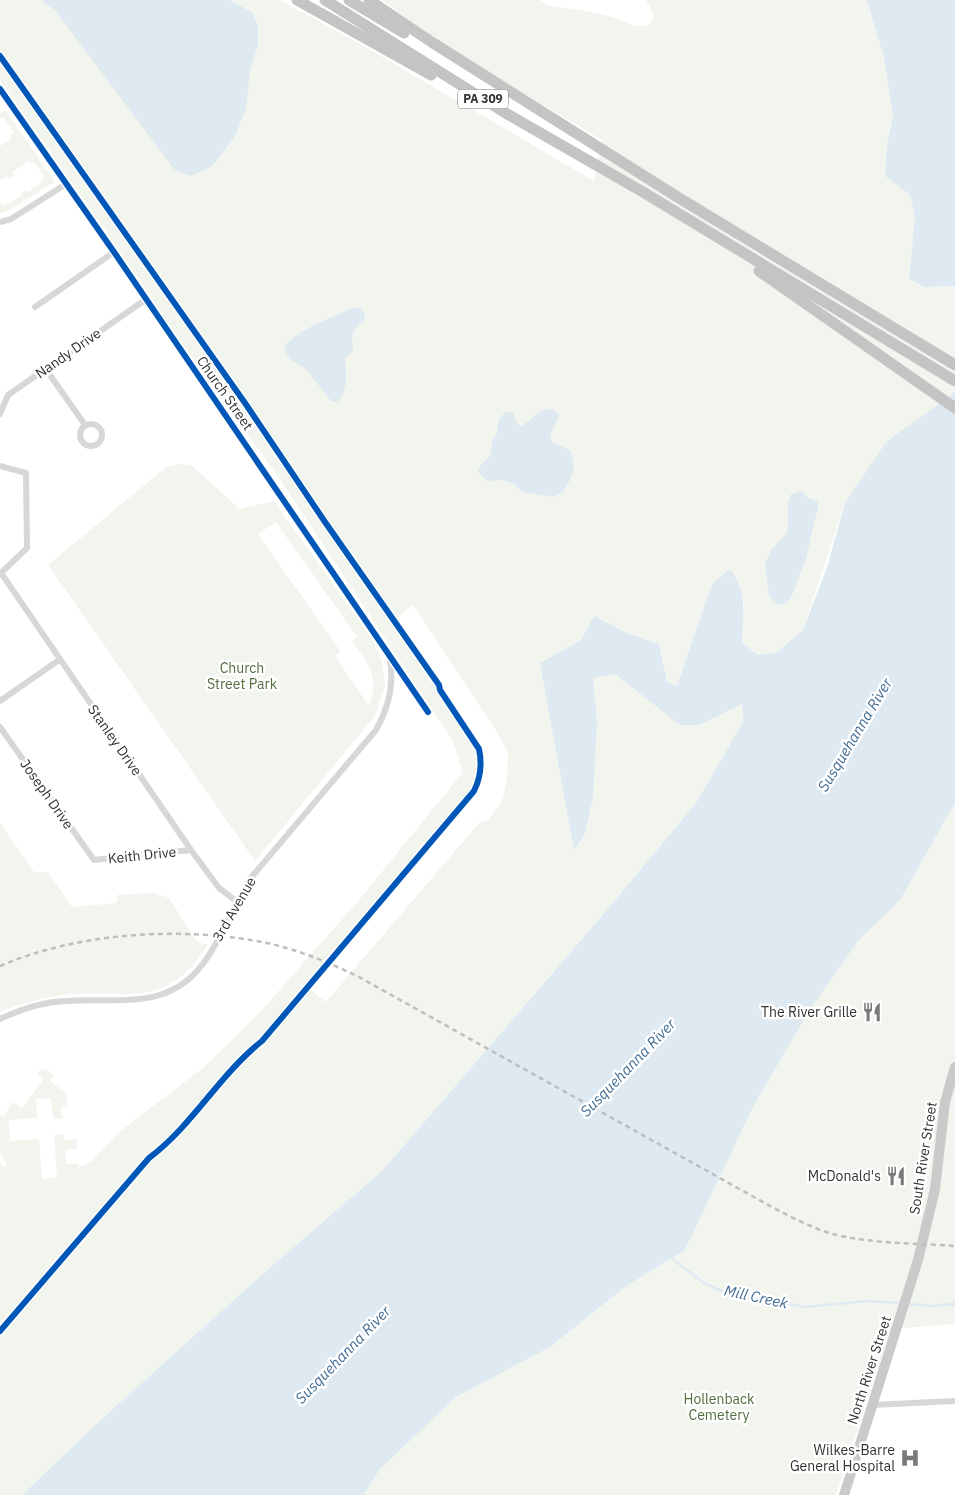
<svg xmlns="http://www.w3.org/2000/svg" width="955" height="1495" font-family="'IBM Plex Sans',sans-serif">
<rect width="100%" height="100%" fill="#fff"/>
<path fill="#f1f5ed" fill-rule="evenodd" d="M0 0H280L362 45 594 181 602 140C527 95 451 53 382 0H540L549 6 582 10 613 17 634 26H648C657 15 652 11 646 0H867L884 58 893 117 887 143 885 176 910 195 915 216 909 279 924 287 955 286V390L845 503 803 630 777 652 756 655 742 642 744 602 712 584 677 686 667 682 659 644 627 633 594 617 581 640 540 663 597 721 593 678 615 673 680 725H700L742 704 743 722 696 803 601 917 383 1170 265 1272 104 1417 22 1495H0V1163L3 1167 7 1165 0 1153V1115L3 1117 13 1102 22 1109 44 1079 37 1073 40 1070 46 1069 54 1075 50 1081 67 1094V1107H61L62 1119H53L51 1098 36 1099 37 1118 9 1120 10 1141 39 1139 42 1179 57 1177 54 1135 64 1134V1140L77 1139V1149L65 1150 66 1164H78V1167L90 1163 116 1135 133 1121 203 1068 261 1011 359 900 463 772 453 741 279 478 182 343 103 227 0 80ZM413 605 497 732 508 753 507 778 502 802 488 820 479 823 326 1002 305 985 472 790C479 776 479 765 477 749L391 623Z
M6 111 55 182 6 212 0 213V202L3 206 5 204 7 205 22 195 21 193 26 190 28 192 43 181 42 178 44 176 33 161 30 163 28 161 13 172 15 175 10 179 8 176 0 181V146L12 138 10 135 14 132 3 117 0 119V113Z
M179 464 191 465 240 509 274 501 374 642 382 662 385 686 375 716 255 861 48 565 166 467ZM276 522 357 637 352 641C369 666 380 675 369 706L335 656 341 652 258 534Z
M955 803V1324L891 1329 836 1495H364L380 1469 456 1397 550 1347 625 1287 685 1250 754 1105 811 1008 858 941 900 900Z
M0 823 34 872H48L72 907 117 903V895L154 893 169 898 195 939 201 944H208C167 1011 127 989 63 995 41 998 20 1004 0 1012Z"/>
<path fill="#dee9f2" d="M43 0H230L253 13 258 28V44L250 71 246 109 234 138 212 166 191 176 175 170 55 10 44 3Z
M867 0H955V286L924 287 909 279 915 216 910 195 885 176 887 143 893 117 884 58Z
M354 308H360L365 313 364 321C350 331 352 334 353 351L345 358C346 373 349 391 337 402L331 401 306 369 290 359 284 349C289 333 338 314 354 308Z
M955 390V803L900 900 858 941 811 1008 754 1105 685 1250 625 1287 550 1347 456 1397 380 1469 364 1495H22L104 1417 265 1272 383 1170 601 917 696 803 743 722 742 704 700 725H680L615 674 593 678 597 721 593 798 584 836 574 850 540 663 581 640 594 616 627 633 659 644 667 682 677 686 712 584 730 569C748 592 743 615 742 642L757 655 777 652 803 630 827 567 845 503 887 441 949 397Z
M552 409 558 413 559 416 550 435 552 442 571 451 574 467 570 480 562 493 553 497 523 492 512 483 502 480 487 481 478 472 480 466 491 455 492 440 498 432 497 425 500 418 505 412 513 413 517 424 522 426 542 410Z
M802 491 808 498 817 501 819 503 818 507 806 558 792 596 789 600 783 605 777 604 769 596 765 564 772 549 788 532V502L791 494Z"/>
<g fill="none" stroke-linecap="round" stroke-linejoin="round">
<path stroke="#dee9f2" stroke-width="2.5" d="M670 1257 704 1283 726 1293 805 1307 867 1301 901 1303
M907 1304 932 1306 955 1304"/>
<path stroke="#d7d7d7" stroke-width="6" d="M0 89 114 252 428 712
M0 222 11 219 66 184
M35 307 114 252
M45 368 85 425
M0 414 8 395 145 300
M80 435a11 11 0 1 1 22 0a11 11 0 1 1-22 0Z
M0 466 26 473 27 548 0 574
M1 573 191 850 219 888 236 901
M0 701 59 660
M0 727 94 860 191 850
M0 1019C21 1009 43 1002 66 1001 114 997 162 1011 198 970 220 944 231 909 249 880L376 730C389 707 395 682 389 656
M872 1405 955 1401"/>
<path stroke="#cacaca" stroke-width="10" d="M844 1495 918 1260 935 1189 945 1102 955 1067"/>
<path stroke="#c4c4c4" stroke-width="11" d="M297 0 431 75
M325 0 509 115 643 192 955 381
M349 0 404 33
M369 0 433 43 679 198 955 365
M759 271 955 408"/>
<path stroke="#bebebe" stroke-width="2.5" stroke-dasharray="5 4" stroke-linecap="butt" d="M0 966C79 932 183 926 267 943 299 950 330 963 359 977L770 1206C789 1216 808 1226 829 1233 869 1244 914 1243 955 1246"/>
<defs>
<path id="cycleway" d="M0 56 245 403 325 522 439 685 440 690 479 749C482 763 481 777 474 791L262 1041C219 1075 193 1125 149 1158L0 1331
M0 89 114 252 428 712"/>
</defs>
<use href="#cycleway" stroke="#fff" stroke-width="9"/>
<use href="#cycleway" stroke="#0057b8" stroke-width="6"/>
</g>
<defs>
<symbol id="restaurant-bare" viewBox="-9 -9 18 18"><path d="M-5-6h1v4h1v-4h1v4h1v-4h1v5L-1.5 .5V6h-2V.5L-5-1ZM5-6V6H3V1.5H1.5Q1.5-4 5-6Z" fill="#7a7a7a" stroke="#fff" stroke-width="2.5" paint-order="stroke"/></symbol>
<symbol id="hospital-bare" viewBox="-9 -9 18 18"><path d="M-5-5h3v3.5h4V-5h3V5h-3V1.5h-4V5h-3Z" fill="#7a7a7a" stroke="#fff" stroke-width="2.5" paint-order="stroke"/></symbol>
</defs>
<g fill-rule="evenodd">
<use href="#restaurant-bare" x="858" y="998" width="28" height="28"/>
<use href="#restaurant-bare" x="882" y="1162" width="28" height="28"/>
<use href="#hospital-bare" x="896" y="1444" width="28" height="28"/>
</g>
<g text-anchor="middle" stroke-width="5" stroke-linejoin="round" paint-order="stroke">
<rect fill="#fff" stroke="#707070" stroke-width="1" x="458" y="89.5" width="50" height="19" rx="4"/>
<g font-size="12" font-weight="bold" fill="#333">
<text x="483" y="103">PA 309</text>
</g>
<g font-size="14" fill="#333" stroke="#fff">
<text transform="translate(68 353) rotate(-35)" y="5">Nandy Drive</text>
<text transform="translate(225 393) rotate(55)" y="5">Church Street</text>
<text transform="translate(115 740) rotate(55)" y="5">Stanley Drive</text>
<text transform="translate(47 794) rotate(55)" y="5">Joseph Drive</text>
<text transform="translate(142 855) rotate(-6)" y="5">Keith Drive</text>
<text transform="translate(234 909) rotate(-60)" y="5">3rd Avenue</text>
<text transform="translate(923 1158) rotate(-81)" y="5">South River Street</text>
<text transform="translate(869 1370) rotate(-72)" y="5">North River Street</text>
</g>
<g font-size="14" fill="#526f40" stroke="#fff">
<text x="242" y="673">Church<tspan x="242" dy="16">Street Park</tspan></text>
<text x="719" y="1404">Hollenback<tspan x="719" dy="16">Cemetery</tspan></text>
</g>
<g font-size="14" fill="#333" stroke="#fff" text-anchor="end">
<text x="857" y="1017">The River Grille</text>
<text x="881" y="1181">McDonald's</text>
<text x="895" y="1455">Wilkes-Barre<tspan x="895" dy="16">General Hospital</tspan></text>
</g>
<g font-size="15" font-style="italic" fill="#426c94" stroke="#fff">
<text transform="translate(855 735) rotate(-59)" y="5">Susquehanna River</text>
<text transform="translate(628 1068) rotate(-46)" y="5">Susquehanna River</text>
<text transform="translate(756 1297) rotate(12)" y="5">Mill Creek</text>
<text transform="translate(343 1355) rotate(-46)" y="5">Susquehanna River</text>
</g>
</g>
</svg>
